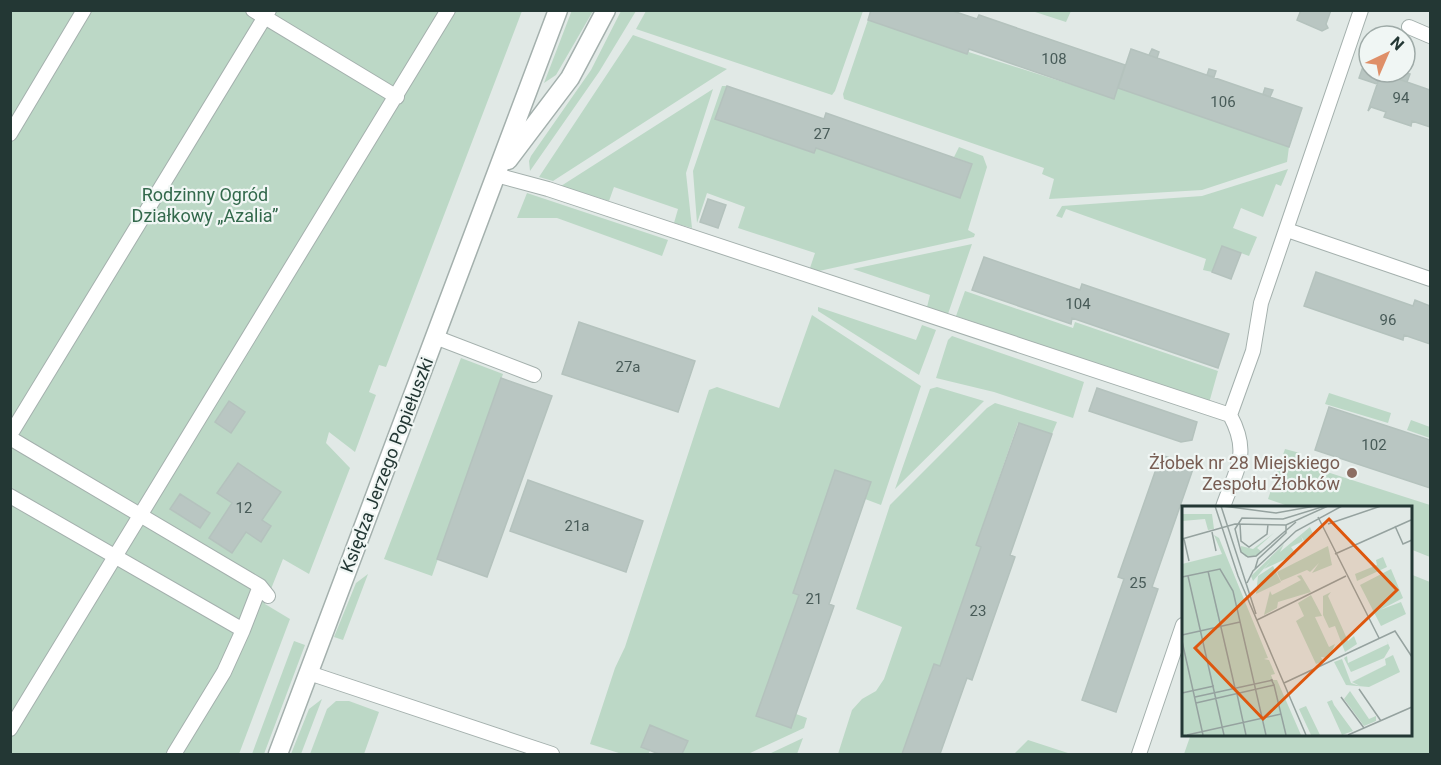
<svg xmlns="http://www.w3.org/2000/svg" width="1441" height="765" font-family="Roboto,sans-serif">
<rect width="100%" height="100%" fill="#e1e9e6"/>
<path fill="#bcd8c6" d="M572 10 593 11 556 75 544 83Z
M10 11H522L386 367 379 365 369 392 376 395 355 452 329 432 326 443 350 468 309 574 283 559 265 604 290 619 239 754H11Z
M621 11H636L599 72 530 171 529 161 531 156 591 70Z
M646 11V10L863 11 835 91 832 95 636 29Z
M1032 11 1071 10V11L1066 22Z
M868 20 1113 98 1118 88 1289 147 1287 162 1202 190 1049 199 1054 179 1042 174 1044 168 844 99 843 94Z
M633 35 727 69 553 181 539 177Z
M722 86H727L716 119 813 153 816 148 960 198 972 164 954 157 959 147 983 156 987 167 968 230 975 234 974 237 819 271 810 268 815 253 738 228 745 207 707 193 697 223 693 171Z
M713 89 686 173 692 228 674 223 678 209 614 187 609 201 561 186Z
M1288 169 1281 186 1276 184 1263 217 1241 208 1233 228 1257 237 1249 256 1222 246 1212 272 1203 270 1206 259 1066 209 1062 218 1056 216 1062 206 1202 196Z
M527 193 668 240 662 256 557 218H517Z
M972 244 948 314 927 307 930 295 853 269Z
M965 291 1073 328 1075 322 1218 371 1209 403 956 316Z
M818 307 916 340 922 325 936 330 919 375 818 311Z
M812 315 921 386 881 505 865 499 870 482 835 470 794 593 799 595 757 715 796 714 807 718 804 728 748 754H682L688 741 650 725 641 747 650 751 648 754H622L590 744 615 668 625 647 709 390 717 387 779 408Z
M952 336 1084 382 1073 418 994 392 936 378 948 340Z
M461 358 503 374 432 576 384 559Z
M937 387 984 401 895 489 930 389Z
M1329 393 1391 413 1388 423 1325 404Z
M995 403 1057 422 1052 434 1018 423 976 545 981 547 940 666 934 665 902 754H838L852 710 862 699 876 691 884 679 902 627 856 609 890 505 987 408Z
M1411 420 1430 427V438L1407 430Z
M1285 449 1300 453 1298 457 1302 464 1430 505V557L1410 549V507H1291L1268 499Z
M368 574 343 640 334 637 356 583Z
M1410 574 1430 582V754H1184L1191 734H1410Z
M294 641 305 645 264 754H252Z
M322 699 301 754H291L309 709Z
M336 701H349L379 712 364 754H310L327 709Z
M803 738 797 754H769Z
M1028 740 1071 754H1014Z"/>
<path fill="#b9c6c2" stroke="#b4c2bd" stroke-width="1.5" d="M871 10H950L977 19 979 15 1125 65 1114 99 969 49 967 54 868 20Z
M1301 10H1331L1326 24 1328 28 1322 31 1297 20Z
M1131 49 1302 108 1289 147 1118 88Z
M1152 49 1159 52 1157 58 1149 55Z
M1365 61 1369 62V72H1381L1377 84 1359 78Z
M1209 69 1216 71 1214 77 1207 75Z
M1402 72 1410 74 1407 82 1399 79Z
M1381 73 1430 90V127L1412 121 1411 126 1384 117 1386 112 1371 107 1368 111Z
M727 86 824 119 826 113 972 164 960 198 816 148 814 153 715 119Z
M1265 88 1273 90 1270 97 1263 94Z
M708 199 726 205 718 228 700 222Z
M1222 246 1241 253 1231 279 1212 272Z
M984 257 1080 290 1082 284 1229 334 1218 368 1072 318 1071 324 972 290Z
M1316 272 1413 306 1415 300 1430 306V344L1404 335 1403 340 1304 306Z
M579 322 695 361 678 412 562 374Z
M501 378 552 396 487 577 437 559Z
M1097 388 1197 422 1192 440 1181 442 1089 411Z
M229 401 245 412 231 433 215 422Z
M1329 407 1430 440V488L1315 450Z
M1019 423 1052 434 1010 555 1015 557 972 680 967 678 940 754H902L934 664 940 666 981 547 976 545Z
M1161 455 1194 466 1152 587 1158 589 1116 712 1082 700 1124 579 1118 577Z
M238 463 281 492 262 520 271 526 261 542 246 532 232 553 209 538 232 503 217 493Z
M835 470 871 482 829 604 834 606 791 728 756 716 799 595 793 593Z
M528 480 643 521 626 572 510 531Z
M180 494 210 513 200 528 170 509Z
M650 725 688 741 682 754H659L641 747Z"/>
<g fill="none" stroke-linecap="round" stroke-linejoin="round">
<defs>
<path id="service" d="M253 10 397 97
M1409 27 1430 36
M10 134 84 10
M496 175 548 189 1230 415
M1287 230 1430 279
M435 337 534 375
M10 435 269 10
M10 438 260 586 268 596
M10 496 243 630 260 586
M1223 507C1236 469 1251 454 1230 415L1253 351 1261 303 1361 10
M309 673 552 754
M10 729 448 10
M174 754 224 672 243 630
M1139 754 1183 625"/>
<path id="tertiary" d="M508 160 570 78 606 10
M278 754 558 10"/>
</defs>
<use href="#service" stroke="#a4b0ad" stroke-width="16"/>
<use href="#tertiary" stroke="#a4b0ad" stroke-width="21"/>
<use href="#service" stroke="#fff" stroke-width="14"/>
<use href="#tertiary" stroke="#fff" stroke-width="18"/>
</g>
<circle fill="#8d6e63" stroke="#f0f6f4" stroke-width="2" cx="1352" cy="473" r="6"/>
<g text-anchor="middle" stroke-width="4.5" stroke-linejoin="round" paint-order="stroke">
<g font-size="15" fill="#485b58">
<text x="1054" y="64">108</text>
<text x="1401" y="103">94</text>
<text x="1223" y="107">106</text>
<text x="822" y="139">27</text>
<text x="1078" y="309">104</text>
<text x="1388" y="325">96</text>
<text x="628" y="372">27a</text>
<text x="1374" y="450">102</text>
<text x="244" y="513">12</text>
<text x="577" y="531">21a</text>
<text x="1138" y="588">25</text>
<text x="814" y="604">21</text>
<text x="978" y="616">23</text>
</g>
<g font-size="18" fill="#33694c" stroke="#f0f6f4">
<text x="205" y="201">Rodzinny Ogród<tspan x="205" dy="21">Działkowy „Azalia”</tspan></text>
</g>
<g font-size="18" fill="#785e54" stroke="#f0f6f4" text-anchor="end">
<text x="1340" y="469">Żłobek nr 28 Miejskiego<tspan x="1340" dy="21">Zespołu Żłobków</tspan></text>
</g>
<g font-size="18" fill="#233734" stroke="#f0f6f4">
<text transform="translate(387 465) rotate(-69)" y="6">Księdza Jerzego Popiełuszki</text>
</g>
</g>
<g transform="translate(1182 506)">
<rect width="230" height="230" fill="#e1e9e6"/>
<path d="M0 8H30L32 23 26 24 23 13 0 15ZM128 21 132 30 122 35 119 30 121 35 109 41 114 48 82 63 91 52 71 75 69 70 102 38 98 46ZM92 27 75 42 80 46 74 51H64L58 45 59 40 71 43ZM32 29 37 32 86 152 82 153 87 154 93 168 89 169 91 174H95L119 229H0V58L40 48ZM146 40 150 59 130 67 137 57 128 66 125 64 99 75 95 66ZM201 51 205 61 175 75 173 68 195 59 194 54ZM91 60 99 76 74 88 76 70ZM209 63 221 92 198 104 219 96 224 108 199 120 178 79ZM119 69 129 86 96 96 95 102 82 109 88 85 90 89 102 83 119 74 115 70ZM149 86 146 90 166 135 172 130 175 138 163 146 153 120 147 122 141 109V90ZM129 89 140 110 133 111 147 141 153 138 147 152 139 151 141 155 134 158 114 115 122 110 116 97ZM204 133 208 142 202 152 169 166 162 152 165 150 166 157 206 138ZM211 149 218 166 187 181 164 179 152 156 160 153 169 177 178 180 170 176 204 159 203 153ZM168 185 187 213 194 210V215L182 220 162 193ZM150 194 152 199 171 225 160 229 145 196ZM124 200 138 229H129L117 203Z" fill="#bcd8c6"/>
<path fill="none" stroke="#95a29f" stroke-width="1.5" d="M33 0 56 70 124 229M39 0 74 108M41 0 94 7 133 0M136 11 197 132M114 16 74 50 66 51 59 46 53 23 60 12 101 13 143 0M58 18 59 35 67 41 85 28 86 18M146 18 199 0M213 20 221 38 230 34M30 26 34 45M0 33 53 18 104 19 146 0M2 33 7 55M153 48 229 14M73 63 76 53 104 27V19M26 65 53 182M6 70 42 229M0 71 38 63 51 85 84 229M65 77 71 65 114 25 160 0M75 114 164 70M0 129 58 116M0 135 21 229M102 177 213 125 230 151M92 179 104 229M177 183 199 215M0 187 32 180M55 188 64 229M13 191 91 174M159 191 182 222M14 197 92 179 89 173M5 229 99 208M166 229 230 201"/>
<path fill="#de570e" fill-opacity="0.15" stroke="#de570e" stroke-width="3" d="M147 13 215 84 81 213 13 142Z"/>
<rect width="230" height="230" fill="none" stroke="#233734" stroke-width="3"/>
</g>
<rect width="1441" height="765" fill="none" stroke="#233734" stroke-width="24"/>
<g transform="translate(1387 54) rotate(44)"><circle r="28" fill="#f0f6f4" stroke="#9eaaa7" stroke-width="1.5"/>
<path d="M0-4.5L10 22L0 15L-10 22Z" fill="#df8f68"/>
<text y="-9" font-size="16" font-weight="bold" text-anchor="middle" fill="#233734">N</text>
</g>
</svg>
